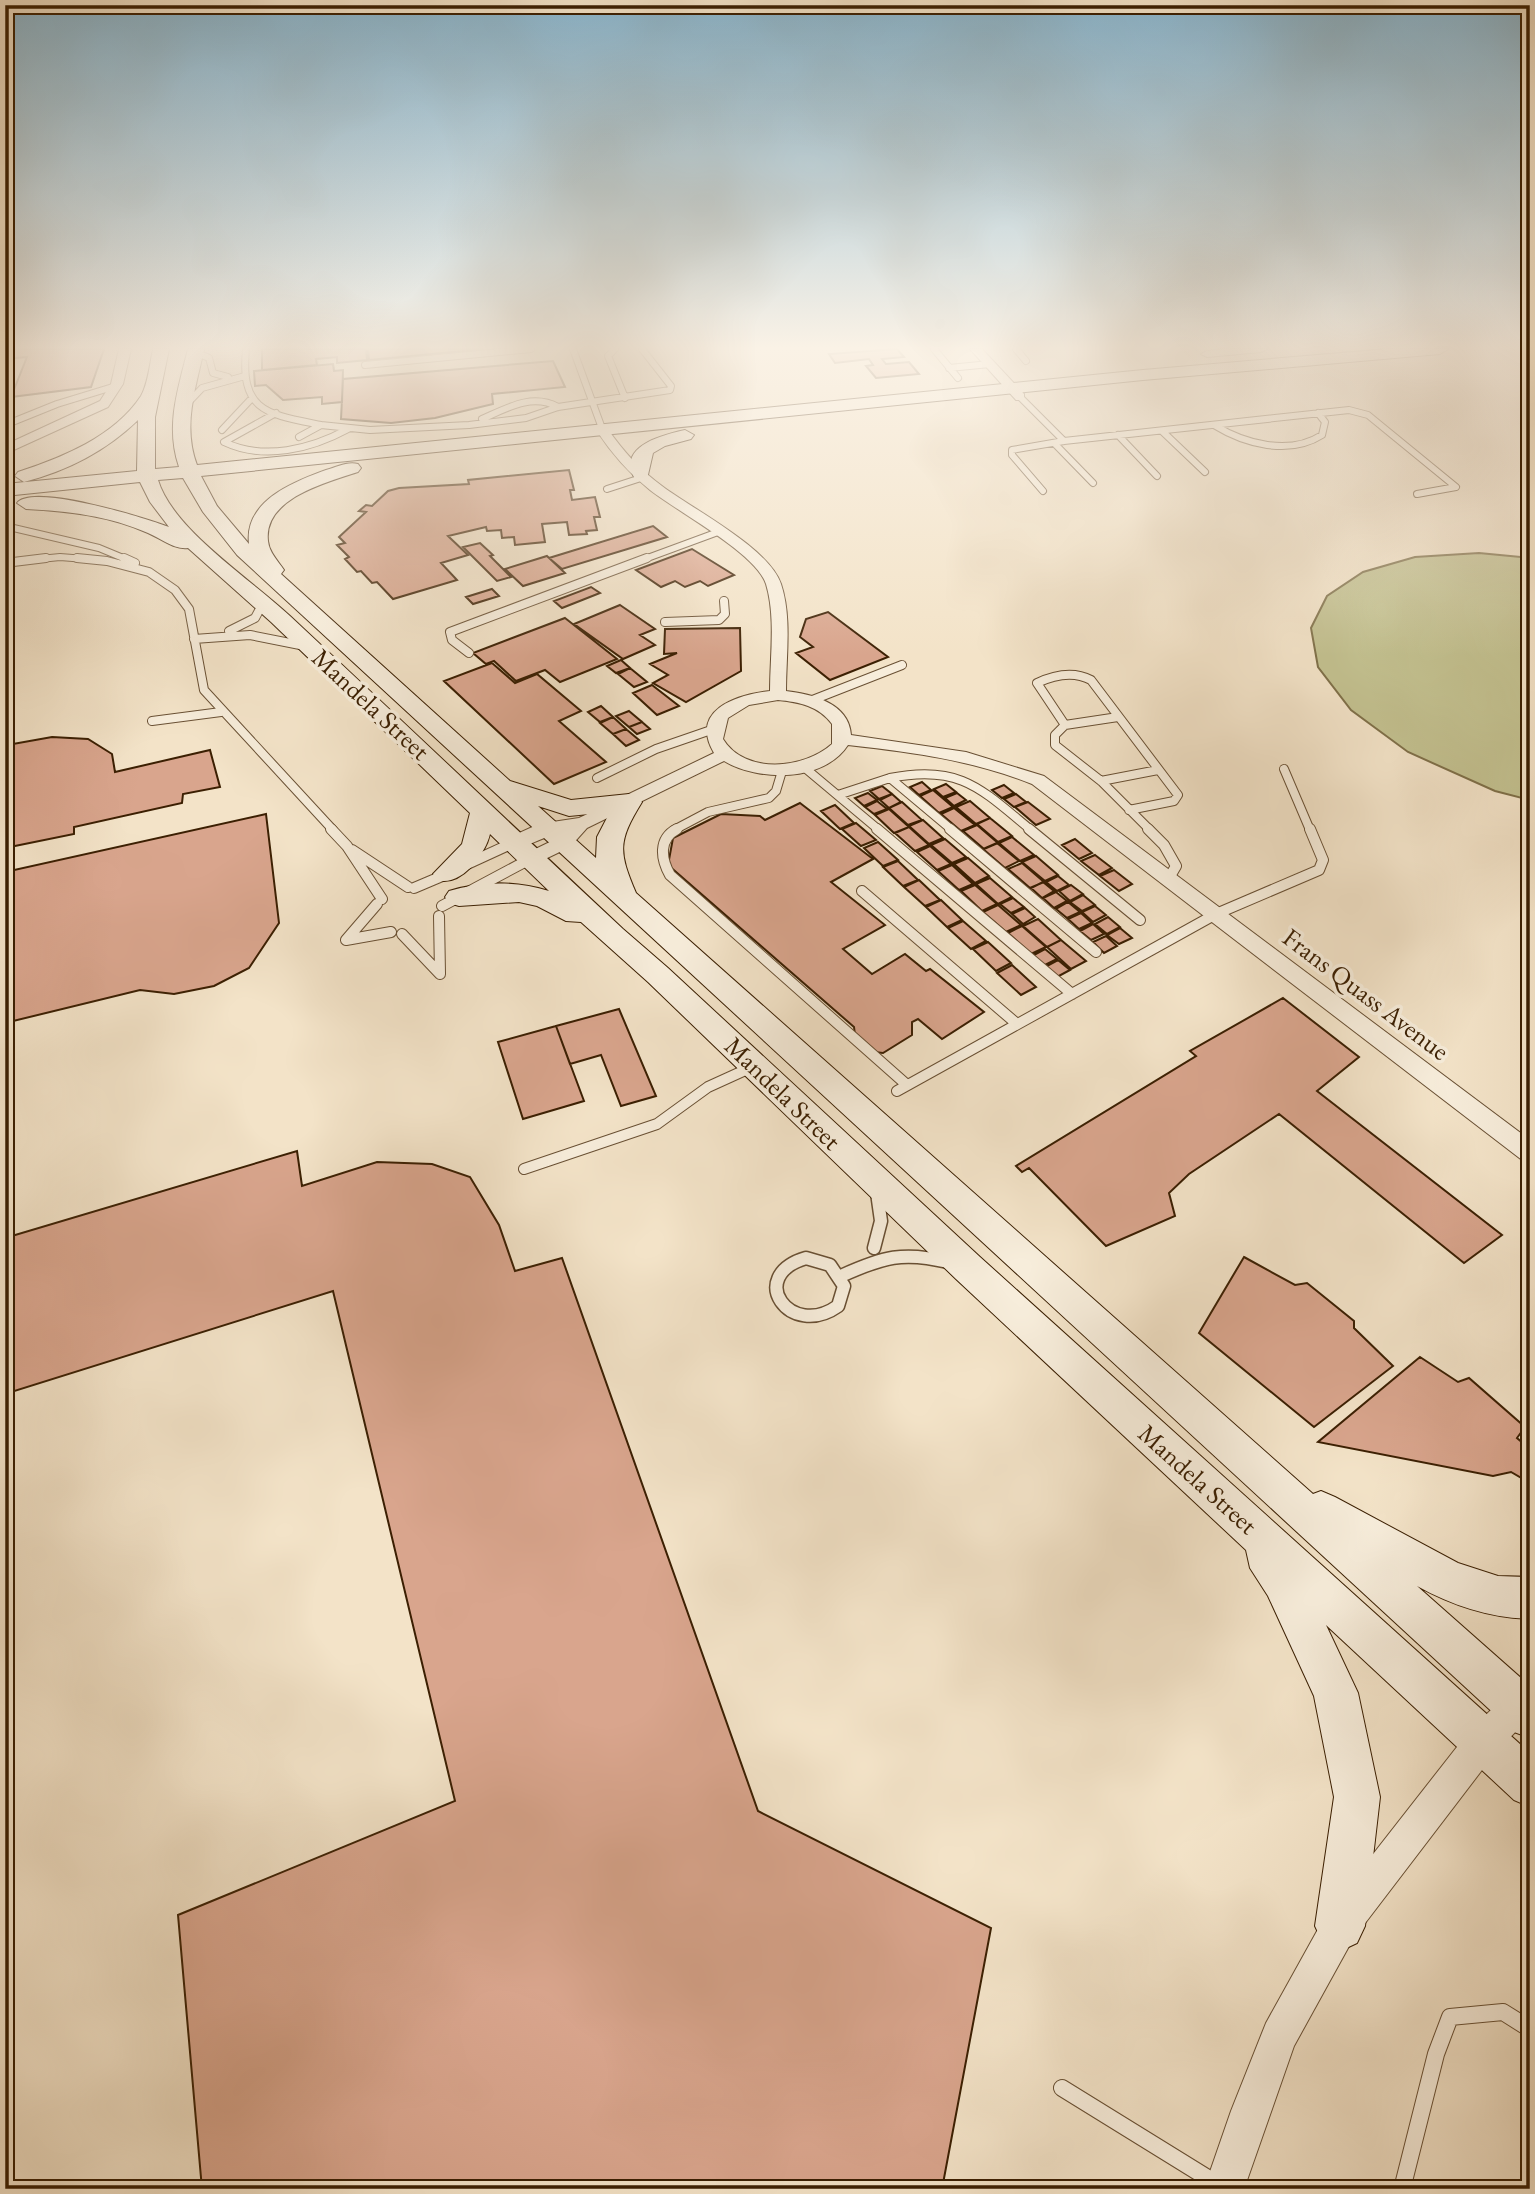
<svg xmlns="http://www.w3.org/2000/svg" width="1535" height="2194" font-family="'EB Garamond',serif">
<rect width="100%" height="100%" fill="#f3e3c8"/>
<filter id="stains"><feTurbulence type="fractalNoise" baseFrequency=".00286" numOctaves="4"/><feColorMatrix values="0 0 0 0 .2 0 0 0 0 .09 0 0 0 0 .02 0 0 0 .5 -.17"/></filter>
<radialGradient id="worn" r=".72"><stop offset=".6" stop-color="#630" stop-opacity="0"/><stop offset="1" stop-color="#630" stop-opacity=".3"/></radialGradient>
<path fill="#c3c190" stroke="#7f7049" stroke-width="2" d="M1479 553 1530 558V800L1495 791 1408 752 1351 710 1318 667 1311 628 1327 596 1363 572 1415 557Z"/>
<path fill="#d9a58d" stroke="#3b1f02" stroke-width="2" d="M5 349H104L91 387 11 397 27 357 5 359Z
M262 349H366L367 360 337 363V357L316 359 317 365 262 370Z
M368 349H484L369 360Z
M897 349 904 357 882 359 886 364 909 362 919 374 876 378 866 366 873 365 869 359 835 363 829 354Z
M553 361 565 387 492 394 493 404 435 418 391 423 341 419 343 379Z
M333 364 334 371 343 370 342 402 322 404V397L283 400 266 385 255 386 254 371Z
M569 470 574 490H570L572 500 595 497 600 517H594L597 530 586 531 587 534 569 535 567 522 542 524 545 542 515 545 514 537 502 538 501 530 487 531 486 527 448 536 468 555 441 563 457 580 393 599 377 582 372 583 361 571 357 572 345 559 349 557 337 545 345 543 339 537 366 512 359 511 366 505 372 506 388 491 399 488 469 484 468 480Z
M653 526 667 537 562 569 549 558Z
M480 543 493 555 490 556 511 577 497 581 463 547Z
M692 549 734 575 708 586 700 581 685 587 675 581 661 587 636 570Z
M547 556 565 573 523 586 505 569Z
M591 587 600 593 562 608 554 601Z
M492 589 499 596 473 604 466 597Z
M620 605 655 629 640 635 655 645 623 659 574 624Z
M828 612 888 657 830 680 796 653 813 647 800 637 806 619Z
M565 618 617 659 560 682 545 670 516 681 494 661 486 664 473 653Z
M740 628 741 671 686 702 653 683 668 675 650 664 677 653 664 654 665 629Z
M621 660 630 668 616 673 607 666Z
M492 663 515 683 537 674 581 711 559 721 606 762 554 784 444 681Z
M630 668 647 682 634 687 618 674Z
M652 685 679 706 657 715 633 693Z
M601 706 613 717 600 722 588 712Z
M629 711 642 722 629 727 616 716Z
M613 717 626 729 613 734 600 723Z
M642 722 650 729 637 734 629 727Z
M626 729 639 740 626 746 613 734Z
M52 737 88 739 112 754 115 772 210 750 220 787 183 794 182 803 74 827V834L5 848V742L13 744Z
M922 782 931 790 919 795 910 787Z
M946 784 956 792 943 797 934 789Z
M1004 785 1014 793 1002 798 992 790Z
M882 786 892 794 879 799 870 791Z
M933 790 953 807 939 813 920 796Z
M868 793 877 800 864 806 855 798Z
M957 793 966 800 954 806 945 798Z
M892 794 901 802 889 808 880 800Z
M1016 794 1026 802 1014 807 1004 799Z
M877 801 887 809 874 814 865 807Z
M970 801 990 818 976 824 956 807Z
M902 802 922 820 908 825 889 808Z
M1028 802 1050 819 1036 825 1015 807Z
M800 803 873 859 831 882 885 925 843 949 872 974 905 954 926 971 930 969 984 1012 942 1039 918 1019 912 1022V1035L883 1053 874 1052 855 1035 854 1027 668 865 673 838 721 814 760 816 765 820Z
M835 805 854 823 840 829 821 811Z
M954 808 975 825 961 831 941 814Z
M889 809 909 827 894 833 875 815Z
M266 814 279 923 249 968 214 986 174 994 140 990 5 1023V872Z
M990 818 1012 836 998 842 977 824Z
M923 820 943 838 929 844 909 826Z
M856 823 876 840 861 846 842 829Z
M977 825 998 843 984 849 963 831Z
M909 827 929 845 915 851 895 833Z
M1012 837 1034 855 1020 861 999 843Z
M945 839 966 857 952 863 931 845Z
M1075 839 1092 853 1079 859 1062 845Z
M878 842 898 860 883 866 864 848Z
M997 843 1019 861 1005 868 983 849Z
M930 846 951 864 937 870 917 852Z
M1095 855 1112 868 1099 875 1081 861Z
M1036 856 1058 875 1045 881 1022 862Z
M968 858 989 876 975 883 954 864Z
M898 861 918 880 903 886 883 867Z
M1022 863 1044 882 1030 888 1008 869Z
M952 865 973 884 959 890 938 871Z
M1114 870 1132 884 1119 891 1100 876Z
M1058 876 1069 885 1057 891 1046 882Z
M990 878 1012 897 998 904 976 884Z
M919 880 940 900 925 906 904 887Z
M1043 882 1054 891 1042 898 1031 888Z
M975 885 997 904 982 911 961 891Z
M1071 885 1083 894 1070 901 1059 891Z
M1056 892 1067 901 1054 908 1043 898Z
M1083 895 1095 905 1082 911 1070 902Z
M1013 898 1024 907 1011 913 1000 904Z
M941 900 962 920 947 927 926 907Z
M1068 902 1080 912 1067 918 1056 909Z
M998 905 1021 925 1006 932 983 912Z
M1095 906 1106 915 1093 922 1082 912Z
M1025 908 1035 917 1023 924 1012 914Z
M1081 913 1092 923 1079 929 1068 919Z
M1108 917 1120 927 1107 934 1095 924Z
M1038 919 1061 940 1047 947 1023 926Z
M963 921 986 941 971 949 948 928Z
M1093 924 1104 934 1091 940 1080 931Z
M1022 926 1046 947 1031 954 1008 933Z
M1120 928 1132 938 1119 944 1107 935Z
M1106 936 1117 946 1104 953 1093 942Z
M1061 940 1086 961 1071 969 1047 947Z
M988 942 1011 963 996 971 973 949Z
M1045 949 1057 959 1043 966 1032 956Z
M1058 960 1070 970 1057 977 1045 967Z
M1012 965 1036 987 1021 995 997 973Z
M1283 998 1359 1057 1317 1091 1502 1235 1464 1263 1279 1114 1189 1174 1169 1193 1175 1216 1106 1246 1029 1168 1022 1172 1016 1166 1196 1056 1190 1051Z
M619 1009 656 1096 621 1106 601 1055 570 1064 556 1026Z
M556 1026 584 1101 523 1119 498 1042Z
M297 1151 302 1186 377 1162 432 1164 470 1177 499 1225 515 1271 562 1258 758 1811 991 1928 942 2189H202L178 1915 455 1801 333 1291 5 1394V1238Z
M1244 1257 1295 1285 1307 1283 1354 1321V1328L1393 1366 1314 1427 1199 1333Z
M1420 1357 1458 1382 1469 1378 1525 1427 1517 1438 1530 1449V1477L1525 1480 1511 1472 1493 1476 1318 1442Z"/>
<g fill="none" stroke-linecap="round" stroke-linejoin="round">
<defs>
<path id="lane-far4" d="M246 349C240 412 267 414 321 425L299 437
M573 349 603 431
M615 349 608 356 625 398
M934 349 958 378
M1016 349 1026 361
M195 352 209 358 213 373 228 377
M365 365 531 349
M949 368 990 364
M1020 397 1064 441
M185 406 202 388 245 376
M276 413 224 442C264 461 311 449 348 429
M482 419C507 408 532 393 558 407
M5 425 57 404 116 386
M321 425 370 430 469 425 526 418 558 407 670 390 671 386 642 349
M1214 425C1245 444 1289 456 1322 435L1325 422 1318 413
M222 430 252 398
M1162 431 1205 472
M1118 435 1157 476
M1054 443 1093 483
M607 489 644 477
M1043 491 1012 455V450L1064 441 1349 410 1368 415 1456 487 1417 494
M5 526 99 548 128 560
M30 560 60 557 98 560
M642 560 718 532"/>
<path id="lane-far3" d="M77 558 107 561 149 572 175 590 189 609 204 690 333 830
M124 558 135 563
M5 563 46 558
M665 622 719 620 725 614 724 601
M229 631 255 618 263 603
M194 639 250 635 305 646
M469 653 452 640 450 632 647 558
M810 701 902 665
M1118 717 1065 725 1055 735V745L1101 781 1150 830
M152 721 221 712
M1065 725 1037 683C1054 675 1074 671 1091 680L1178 795 1174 801 1129 810
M805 768 879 830
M1284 769 1310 830
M597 778 656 749 714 729
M890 778C960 764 981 789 1031 830
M1101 781 1158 770
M838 795 890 778 952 830
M674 830 708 812 769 798 776 791 782 771"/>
<path id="lane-far2" d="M331 829 347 846 382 899
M677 829C658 839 661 859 670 875L907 1085
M877 829 1072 994
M950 829 1096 952
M1029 829 1140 920
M1148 829 1164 845 1176 866 1169 878
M352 850 408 887
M465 865 515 842
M414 888 447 874
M862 891 1017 1024
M442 906 532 858
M439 916 440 974
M402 934 440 974
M346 940 377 904
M346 940 391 932
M897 1091 1216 914 1319 870 1323 860 1310 829
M524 1169 657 1124 708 1087 752 1067"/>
<path id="lane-far1" d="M874 1248 881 1221 877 1193
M806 1258 830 1265 844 1286 838 1306C790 1340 745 1276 806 1258Z
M841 1276C883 1257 903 1251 948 1262"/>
<path id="lane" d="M1062 2088 1219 2185
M1402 2189 1436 2054 1450 2017 1503 2012 1530 2029"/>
<path id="street" d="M119 349H131L123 384 108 407 5 454V445L100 401 111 384Z
M970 349H982L1024 394V400H1016Z
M1226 349H1267L1261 352 1207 357 1201 354 1207 351Z
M603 427 607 428C623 451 640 470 662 486 694 510 769 548 781 584 792 617 786 656 786 691 812 694 849 703 851 735L966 752 1044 776 1530 1140V1162L1522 1160 1032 784C972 760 911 752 848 745 824 782 759 782 724 761L587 828 570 847 539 862H525L522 858 525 854 556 839 564 832C546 834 525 851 508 846L506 842 508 838 539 824 579 818 714 753C689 710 736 695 770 691 770 657 776 617 766 584 756 553 678 512 650 490 629 473 612 454 597 431ZM778 700C799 702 819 706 832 724V744C804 769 745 775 723 739L728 718 749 705Z
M1524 1684 1530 1686V1717L1495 1753 1353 1939 1294 2046 1244 2189H1204L1231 2111 1266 2023 1327 1913 1471 1729 1513 1689Z"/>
<path id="secondary" d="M153 349H169L155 417V469L179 467C165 426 178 389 188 349H204C196 388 182 425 197 465L1143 370 1388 349H1448L1440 354 1143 380 201 476 217 506 249 544C244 501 293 482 326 470 337 467 348 461 358 464L361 468 358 472C328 482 263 498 268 541 269 552 278 561 284 570L281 574 510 781 571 800 629 794 638 796 642 802C618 841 618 851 636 893L1313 1494 1321 1491 1335 1497 1458 1563 1498 1576 1530 1577V1619C1490 1618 1453 1606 1417 1586L1530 1686V1738L1514 1732 237 555 203 512 183 478 158 480C173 530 252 580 290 616 402 720 511 825 623 929L668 968 980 1257 1530 1753V1807L1514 1800 1326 1625 1358 1693 1380 1797 1365 1926 1357 1943 1340 1951 1323 1943 1315 1926 1334 1797 1314 1696 1268 1596 1250 1568 1246 1550 956 1279 648 982 581 922 566 921 537 906 519 902 459 906 449 903 445 897 449 891C482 881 517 881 549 891L490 834C485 855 461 887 437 880L433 874 462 844 470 813 271 622 188 548C174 550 160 538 148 533 109 516 68 511 26 509L17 503C32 483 146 518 169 527L150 502 140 482 5 496V484L137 471 138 420C106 451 67 471 24 482L15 476 18 472C61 458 114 437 141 396 148 384 150 363 153 349ZM538 806 569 816 610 812 597 837 596 858Z
M685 430 694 435 691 439 665 446 653 453 647 479H635C616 446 663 435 685 430Z"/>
</defs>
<use href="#lane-far4" stroke="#695034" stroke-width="8"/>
<use href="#lane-far3" stroke="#695034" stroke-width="10"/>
<use href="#lane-far2" stroke="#695034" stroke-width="12"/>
<use href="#lane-far1" stroke="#695034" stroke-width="15"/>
<use href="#lane" stroke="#695034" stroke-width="18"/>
<use href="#street" stroke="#695034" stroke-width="2"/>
<use href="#secondary" stroke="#3b1f02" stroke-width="2"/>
<use href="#lane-far4" stroke="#f7eddb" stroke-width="6"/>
<use href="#lane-far3" stroke="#f7eddb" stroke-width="8"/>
<use href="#lane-far2" stroke="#f7eddb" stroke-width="10"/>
<use href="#lane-far1" stroke="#f7eddb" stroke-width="12"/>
<use href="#lane" stroke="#f7eddb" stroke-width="16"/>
<use href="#street" fill="#f7eddb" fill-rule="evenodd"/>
<use href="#secondary" fill="#f7eddb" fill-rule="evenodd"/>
</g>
<linearGradient id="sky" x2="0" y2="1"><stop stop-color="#8ab8d2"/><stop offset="0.53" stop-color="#faf2e6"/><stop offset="1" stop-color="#faf2e6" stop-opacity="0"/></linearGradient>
<rect width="1535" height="656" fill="url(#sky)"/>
<g text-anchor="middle" stroke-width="7" stroke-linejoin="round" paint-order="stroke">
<g font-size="26" fill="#3b1f02" stroke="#f7eddb">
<text transform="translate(371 704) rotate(43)" y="9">Mandela Street</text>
<text transform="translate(1366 994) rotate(37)" y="9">Frans Quass Avenue</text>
<text transform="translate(783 1093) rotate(44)" y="9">Mandela Street</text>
<text transform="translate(1198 1479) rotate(42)" y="9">Mandela Street</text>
</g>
</g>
<rect width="1535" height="2194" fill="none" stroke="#f3e3c8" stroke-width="28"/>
<rect x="7" y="7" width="1521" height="2180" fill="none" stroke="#3b1f02" stroke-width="3.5"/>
<rect x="14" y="14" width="1507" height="2166" fill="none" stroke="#3b1f02" stroke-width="2"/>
<rect width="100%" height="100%" filter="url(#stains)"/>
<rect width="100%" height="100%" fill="url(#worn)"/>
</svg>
